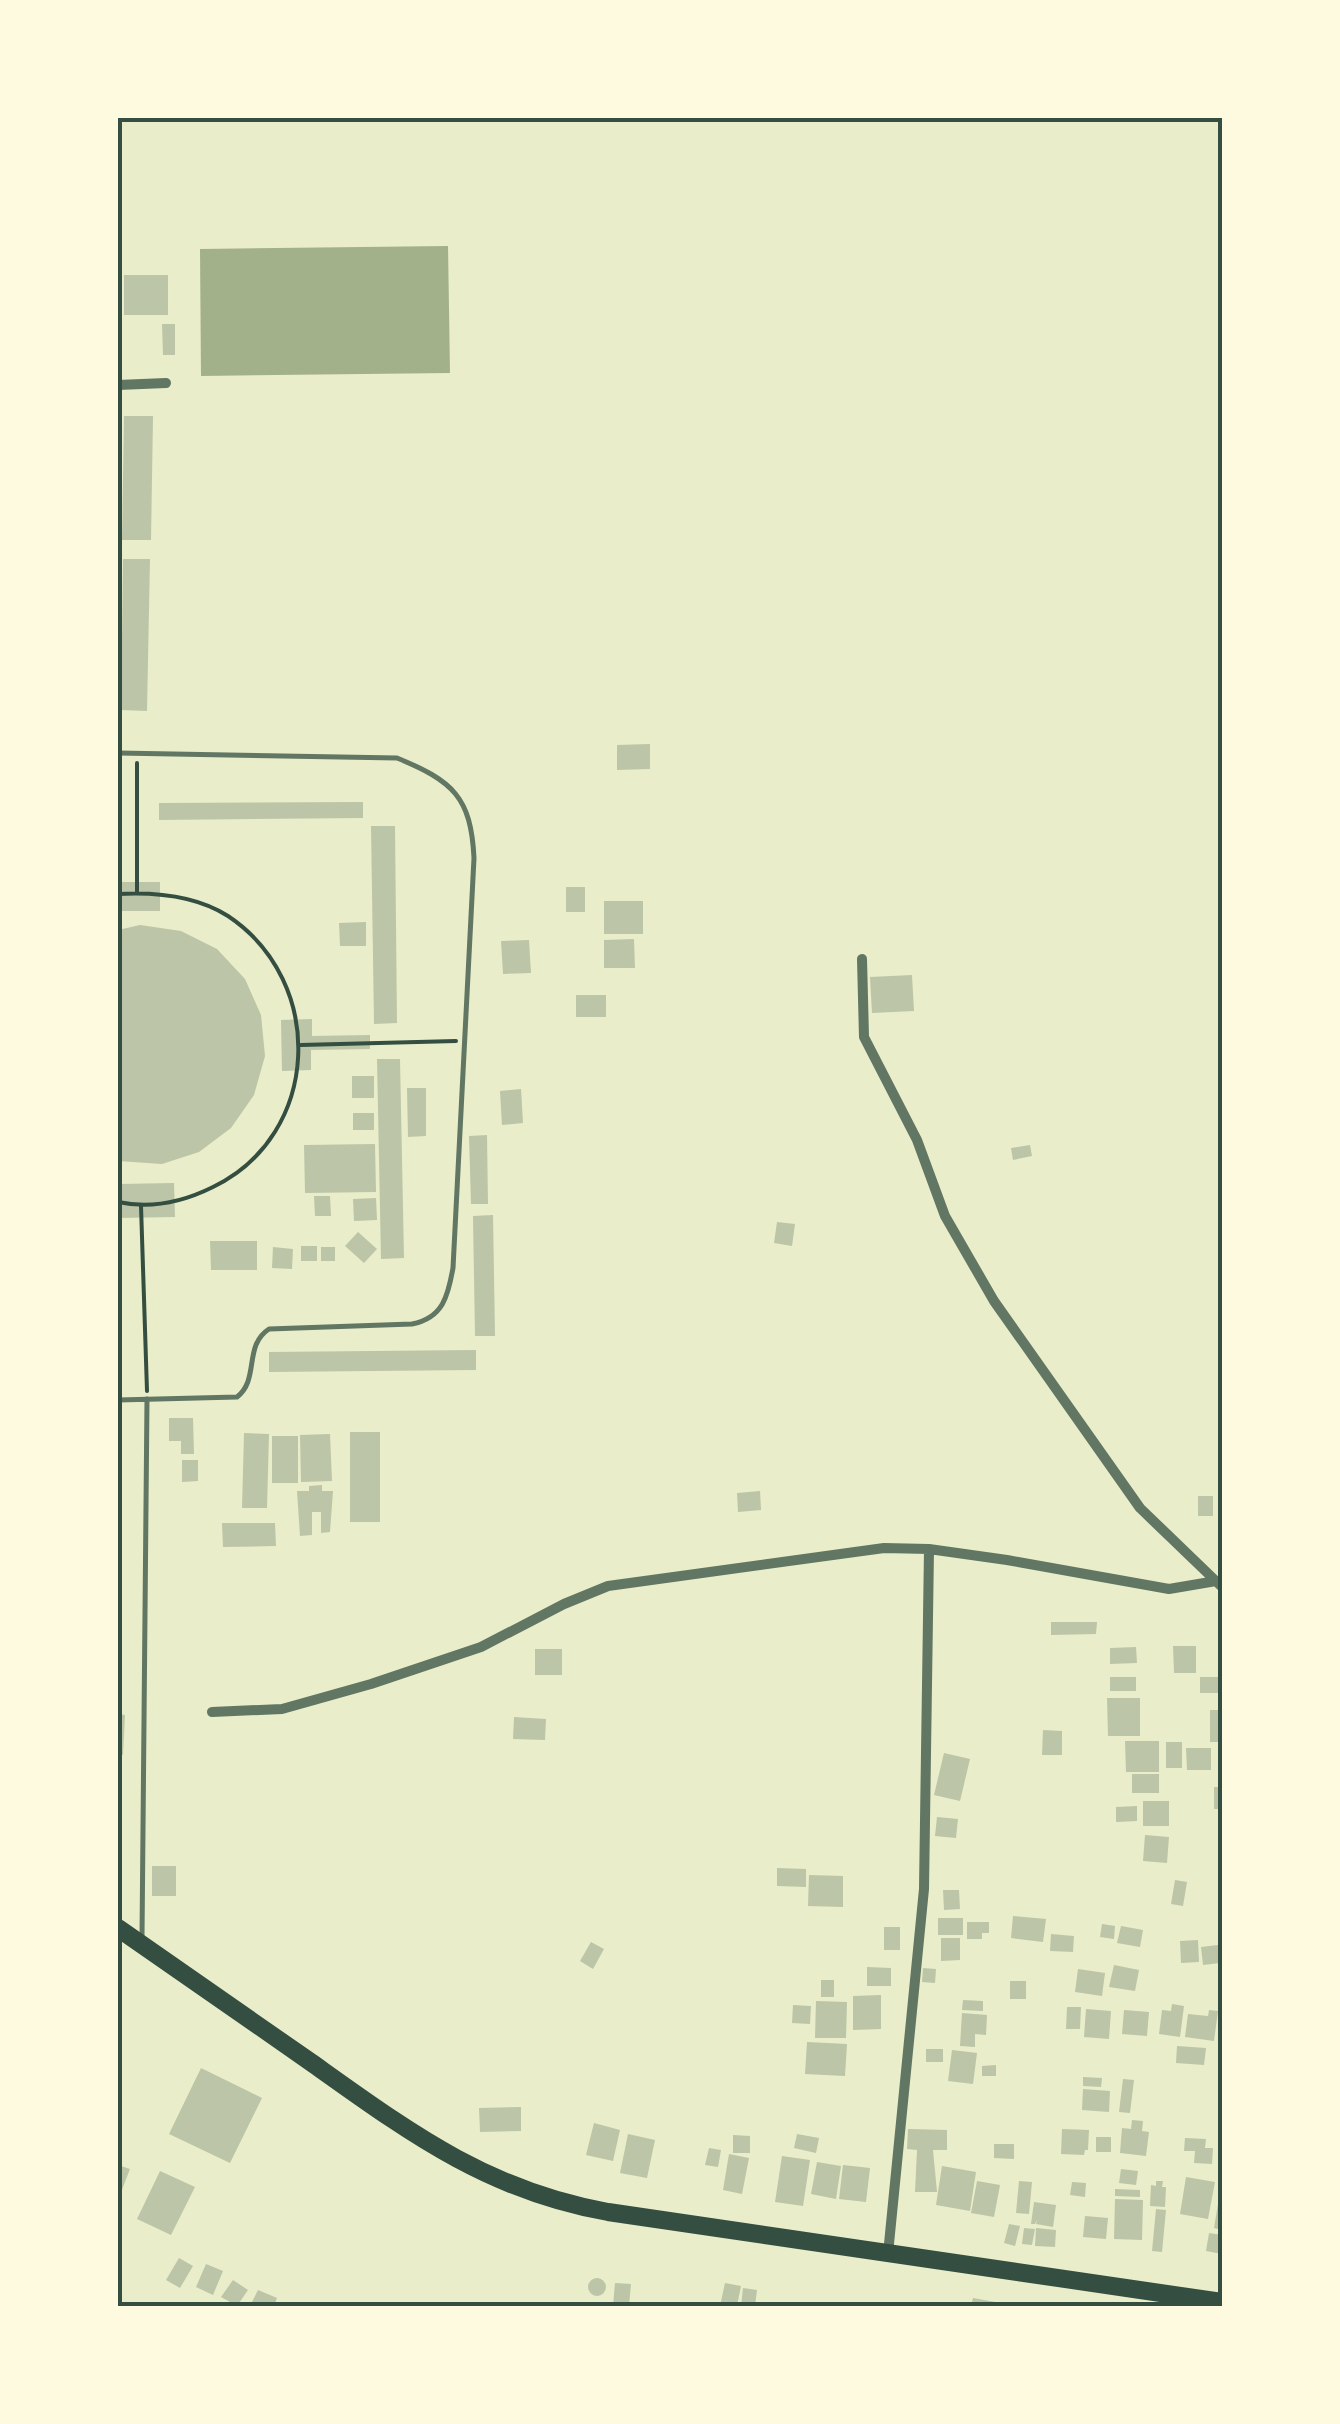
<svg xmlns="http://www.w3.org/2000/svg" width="1340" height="2424" font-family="'Crimson Pro',serif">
<rect width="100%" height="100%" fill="#e9edc9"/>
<path fill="#a3b18a" d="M448 246 450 373 201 376 200 249Z"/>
<path fill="#bcc5a7" d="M124 275H168V315H124Z
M162 324H175V355H163Z
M124 416H153L151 540H122Z
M123 559H150L147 711 121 710Z
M650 744V769L617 770V745Z
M363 802V818L159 820V803Z
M371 826H395L397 1023 374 1024Z
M118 882H160V911H118Z
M566 887H585V912H566Z
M604 901H643V934H604Z
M366 922V946H340L339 923Z
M140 925 181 931 217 949 245 979 261 1015 265 1056 254 1095 231 1128 199 1152 162 1164 118 1161V930Z
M634 939 635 968H604V940Z
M529 940 531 973 503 974 501 941Z
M912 975 914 1011 872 1013 870 977Z
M576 995H606V1017H576Z
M312 1019V1036L370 1035V1049L311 1050V1070L282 1071 281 1020Z
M377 1059H400L404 1258 381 1259Z
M352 1076H374V1098H352Z
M407 1088H426V1136L408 1137Z
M521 1089 523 1123 502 1125 500 1091Z
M353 1113H374V1130H353Z
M487 1135 488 1204H471L469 1136Z
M375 1144 376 1192 305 1193 304 1145Z
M1030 1145 1032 1156 1013 1160 1011 1148Z
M174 1183 175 1217 118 1218V1184Z
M314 1196H330L331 1216H315Z
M376 1198 377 1220 354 1221 353 1199Z
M493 1215 495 1336H475L473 1216Z
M777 1222 795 1224 792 1246 774 1243Z
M358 1232 377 1249 364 1263 345 1246Z
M210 1241H257V1270H211Z
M301 1246H317V1261H301Z
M273 1247 293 1249 292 1269 272 1268Z
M321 1247H335V1261H321Z
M476 1350V1370L269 1372V1352Z
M169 1418H193L194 1454H181V1441H169Z
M350 1432H380V1522H350Z
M244 1433 269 1434 267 1508H242Z
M330 1434 332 1481 301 1482 300 1435Z
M272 1436H298V1483H272Z
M182 1460H198V1481L182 1482Z
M322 1485V1491H333L330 1532 321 1533V1512H312V1535L300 1536 297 1491H309V1486Z
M760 1491 761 1510 738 1512 737 1493Z
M1198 1496H1213V1516H1198Z
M222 1523H275L276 1546 223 1547Z
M1051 1622H1097L1096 1634 1051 1635Z
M1173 1646H1196V1673H1174Z
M1136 1647 1137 1663 1110 1664V1648Z
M535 1649H562V1675H535Z
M1110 1677H1136V1691H1110Z
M1200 1677H1222V1693H1200Z
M1107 1698H1140V1736H1108Z
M1210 1710H1222V1742H1210Z
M118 1714 125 1715 123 1755H118Z
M514 1717 546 1719 545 1740 513 1739Z
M1043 1730 1062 1731V1755H1042Z
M1125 1741H1159V1772H1126Z
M1166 1742H1182V1768H1166Z
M1186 1748H1211V1770H1187Z
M944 1753 970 1759 960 1801 934 1795Z
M1132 1774H1159V1793H1132Z
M1214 1787H1222V1809H1214Z
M1143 1801H1169V1826H1143Z
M1137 1806V1821L1116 1822V1807Z
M937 1817 958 1819 956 1838 935 1836Z
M1145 1835 1169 1837 1167 1863 1143 1861Z
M152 1866H176V1896H152Z
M777 1868 806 1869V1887L777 1886Z
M809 1875 843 1876V1907L808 1906Z
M1175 1880 1187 1882 1183 1906 1171 1904Z
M943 1890H959L960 1909 944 1910Z
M1013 1916 1046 1919 1043 1942 1011 1938Z
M938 1918H963V1935H938Z
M967 1922H989V1933H982V1939H967Z
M1102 1924 1115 1926 1114 1939 1100 1937Z
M1121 1926 1143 1930 1140 1947 1117 1943Z
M884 1927H900V1950H884Z
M1051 1934 1074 1936 1073 1952 1050 1951Z
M941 1938H960V1960L941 1961Z
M1198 1940 1199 1962 1181 1963 1180 1941Z
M591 1942 604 1949 593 1969 580 1961Z
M1218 1945 1220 1963 1203 1965 1201 1947Z
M1114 1965 1139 1970 1135 1991 1109 1987Z
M867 1967 891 1968V1986H867Z
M923 1968 936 1969 935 1983 922 1982Z
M1078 1969 1105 1973 1102 1996 1075 1992Z
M821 1980H834V1997H821Z
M1010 1981H1026V1999H1010Z
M881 1995V2029L853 2030V1996Z
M963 2000 983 2001V2011L962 2010Z
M816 2001 847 2002 846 2038H815Z
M1172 2004 1184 2006 1180 2037 1159 2034 1162 2010 1171 2011Z
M793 2005 811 2006 810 2024 792 2023Z
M1067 2007H1081L1080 2029H1066Z
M1086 2009 1111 2011 1109 2039 1084 2037Z
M1124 2010 1149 2012 1147 2036 1122 2034Z
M1209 2010 1218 2011 1214 2041 1185 2037 1188 2014 1208 2016Z
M962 2013 987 2015 986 2035 975 2034V2047L960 2046Z
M807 2042 847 2044 845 2076 805 2074Z
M1177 2046 1206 2048 1204 2065 1176 2063Z
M926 2049H943V2062H926Z
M952 2050 977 2053 973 2084 948 2081Z
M996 2065V2076H982V2066Z
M201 2068 262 2098 230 2163 169 2134Z
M1083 2077 1102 2078 1101 2087 1083 2086Z
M1123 2079 1134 2080 1130 2113 1119 2112Z
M1083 2089 1110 2091 1109 2112 1082 2110Z
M521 2107V2131L480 2132 479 2108Z
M1132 2120 1143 2121 1142 2131 1149 2132 1146 2156 1120 2153 1122 2128 1131 2129Z
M594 2123 620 2130 613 2161 586 2155Z
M908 2129 947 2130V2150H933L937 2192H915L917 2150 907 2149Z
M1062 2129 1089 2130 1088 2150H1085L1084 2155 1061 2154Z
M628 2134 655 2140 647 2178 620 2173Z
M797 2134 819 2138 816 2153 794 2148Z
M733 2135 750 2136V2153H733Z
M1096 2137H1111V2152H1096Z
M1185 2138 1206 2139 1205 2148H1213L1212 2164 1194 2163 1195 2151H1184Z
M994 2144H1014V2159L994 2158Z
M709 2148 721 2150 718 2167 705 2165Z
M729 2154 749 2158 742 2194 723 2190Z
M782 2156 810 2160 803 2206 775 2202Z
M817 2162 841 2166 836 2199 811 2194Z
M118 2165 130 2169 118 2200Z
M843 2165 870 2168 866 2202 839 2199Z
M942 2166 976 2172 970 2211 936 2205Z
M1121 2169 1138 2171 1136 2185 1119 2183Z
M160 2171 195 2187 171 2235 137 2219Z
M1186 2177 1215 2182 1208 2219 1180 2214Z
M977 2181 1000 2185 994 2217 971 2213Z
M1019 2181 1032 2182 1029 2214 1016 2213Z
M1156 2181H1163L1162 2187H1166L1165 2207 1150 2206 1151 2185 1156 2186Z
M1072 2182 1086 2183 1085 2197 1070 2195Z
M1115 2189 1140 2190V2197L1115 2196Z
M1219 2198 1222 2199V2230L1214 2228Z
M1115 2199 1143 2200 1142 2240 1114 2239Z
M1034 2202 1056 2205 1053 2227 1036 2224 1037 2220 1035 2224H1031Z
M1156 2209 1166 2210 1162 2252 1152 2251Z
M1085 2216 1108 2218 1106 2239 1083 2237Z
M1009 2224 1020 2226 1015 2246 1004 2243Z
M1024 2228 1035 2229 1032 2245 1022 2244Z
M1036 2228 1056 2230 1055 2247 1035 2246Z
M1209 2233 1222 2235V2254L1206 2251Z
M179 2258 193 2266 180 2288 166 2280Z
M206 2264 223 2271 213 2295 196 2287Z
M588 2287a9 9 0 1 1 18 0a9 9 0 1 1-18 0Z
M233 2280 248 2290 237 2306 221 2297Z
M615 2283 631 2284 629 2306H613Z
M725 2283 741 2286 737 2306H720Z
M743 2288 757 2290 755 2306H741Z
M258 2290 277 2298 274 2306H250Z
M973 2298 1001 2303 1000 2306H971Z"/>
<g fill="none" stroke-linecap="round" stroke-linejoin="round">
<path stroke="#344e41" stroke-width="4" d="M137 763V893
M118 894C155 892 195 895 228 916 327 982 321 1135 213 1187 183 1202 151 1209 118 1202
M301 1045 456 1041
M141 1206 147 1391"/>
<path stroke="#617663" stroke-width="5" d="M118 753 397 758C453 781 471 797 474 858L453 1268C448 1296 443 1318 412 1324L269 1329C243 1346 260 1379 237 1397L118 1400
M142 1937 147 1399"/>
<path stroke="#617663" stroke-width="10" d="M118 385 166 383
M862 959 864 1037 917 1140 945 1216 994 1301 1140 1508 1222 1587
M212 1712 282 1709 371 1684 481 1647 564 1604 608 1586 884 1548 929 1549 1007 1560 1169 1589 1216 1581
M888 2254 924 1889 929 1549"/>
<path stroke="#344e41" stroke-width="18" d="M118 1928C182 1973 247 2018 312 2063 409 2132 488 2191 608 2212L1222 2302"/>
</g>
<rect width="1340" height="2424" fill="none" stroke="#fefae0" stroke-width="240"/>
<rect x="120" y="120" width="1100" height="2184" fill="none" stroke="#344e41" stroke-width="4"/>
</svg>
